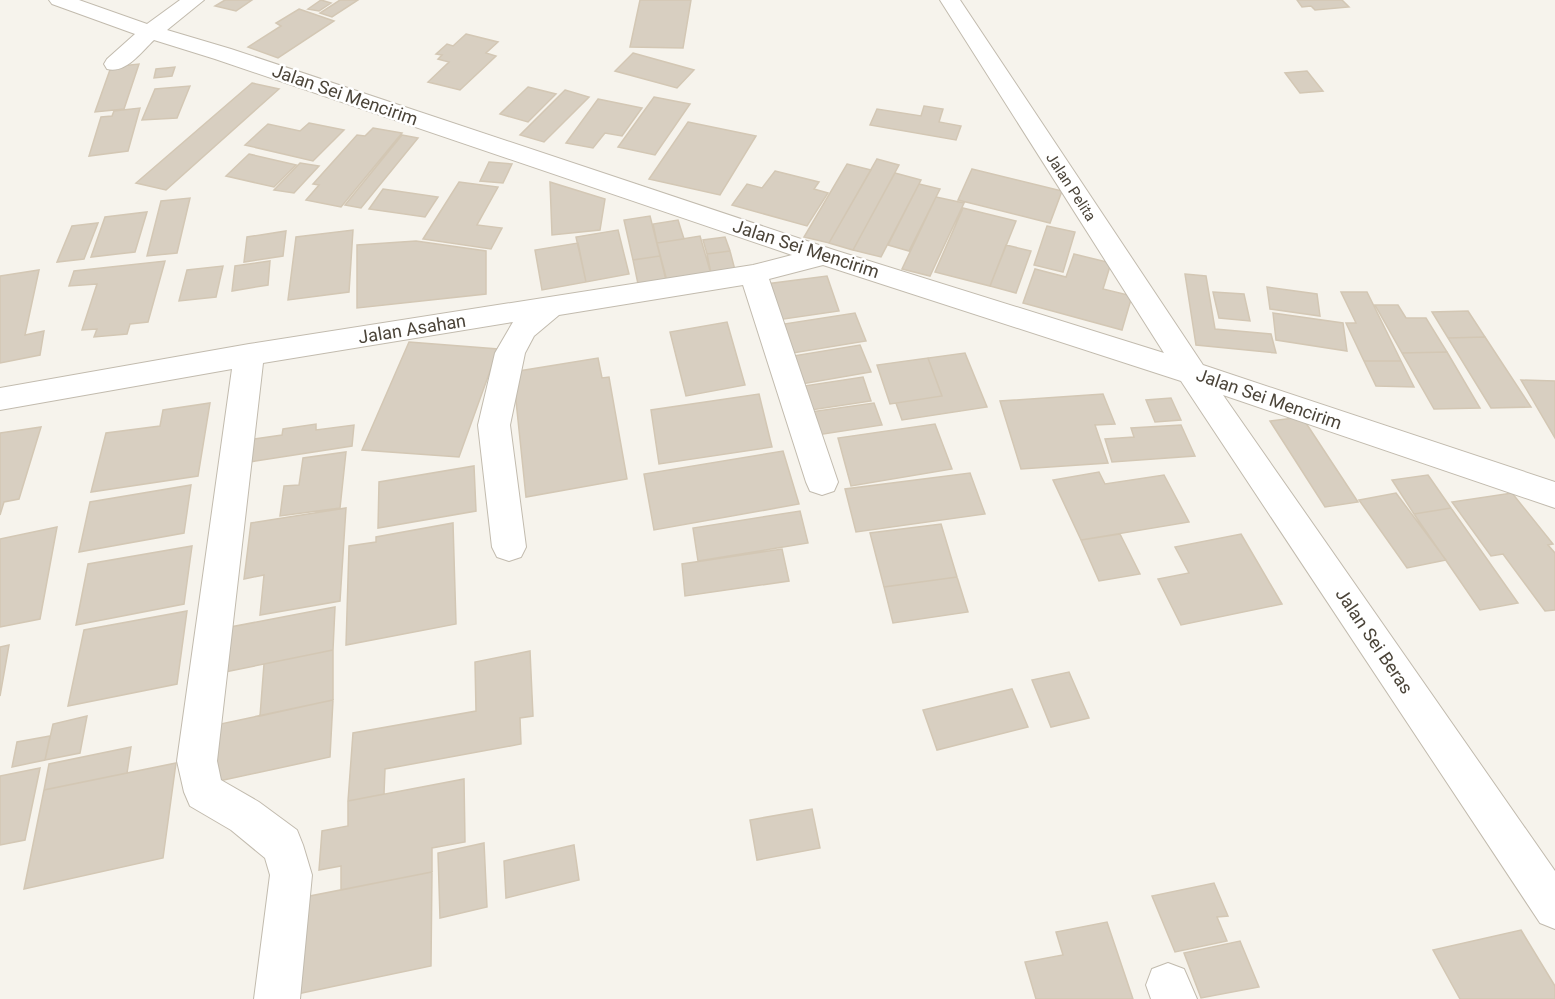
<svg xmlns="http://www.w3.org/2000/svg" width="1555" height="999" font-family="Roboto,sans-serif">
<rect width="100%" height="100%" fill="#f6f3ec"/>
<path fill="#d8cfc1" stroke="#d3c7b4" stroke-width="1.5" d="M225 0H252L236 11 215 6Z
M321 0 331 3 319 11 308 9Z
M340 0H358L332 17 320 13Z
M640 0H691L683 48 630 47Z
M1297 0H1342L1349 7 1315 10 1311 6 1302 7Z
M299 9 334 21 278 58 248 47 281 26 276 23Z
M466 34 498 42 486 53 496 56 460 90 428 82 449 62 438 59 442 55 436 54 447 44 453 46Z
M633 53 694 70 677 88 615 71Z
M139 64 124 109 95 112 111 67Z
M175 67 172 76 154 78 156 69Z
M1307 71 1323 91 1300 93 1285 73Z
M252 83 279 89 166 190 136 183Z
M190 86 177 118 142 120 155 89Z
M528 87 556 94 528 122 500 114Z
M565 90 589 97 544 142 520 135Z
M654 97 690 104 655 155 618 147Z
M598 99 642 108 622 136 605 133 593 148 566 143Z
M924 106 943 109 939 122 961 126 956 140 870 125 877 109 921 116Z
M140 108 128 151 89 156 101 117 112 116 114 111Z
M688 122 756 136 720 195 649 179Z
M309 123 344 130 313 161 245 145 268 124 300 131Z
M373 128 402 133 341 207 306 200 319 185 313 184 357 135 365 136Z
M402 135 418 138 361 208 345 205Z
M249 154 296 165 274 187 226 176Z
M877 159 899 165 853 250 829 243Z
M489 162 512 164 503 183 480 181Z
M300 163 319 166 294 193 274 190Z
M847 164 871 170 829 243 804 237Z
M972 169 1062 191 1050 223 958 200Z
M775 171 819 182 814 189 828 193 807 226 732 205 747 184 762 188Z
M895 173 921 180 881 257 853 250Z
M459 182 498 187 477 225 502 228 491 249 423 239Z
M550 182 605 199 600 230 552 235Z
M919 184 940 189 909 251 888 245Z
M383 189 438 197 425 217 369 209Z
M936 197 964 203 930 276 902 269Z
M190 198 177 253 147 256 161 201Z
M963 208 1016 221 990 286 935 272Z
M147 212 135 252 91 257 105 217Z
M650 216 660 256 633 260 624 220Z
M678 220 684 239 657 243 653 224Z
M98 223 84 259 57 262 72 226Z
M1047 226 1075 232 1063 272 1034 265Z
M353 230 349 292 288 300 296 237Z
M618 230 629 274 586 282 576 237Z
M286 231 283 256 244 262 247 237Z
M700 236 711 274 667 281 657 243Z
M725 237 730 251 707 254 703 240Z
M416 241 486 251V294L357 308V245Z
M578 243 586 282 542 290 535 250Z
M1006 245 1031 251 1016 293 990 286Z
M730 251 735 270 711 273 707 254Z
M1074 254 1111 263 1103 289 1132 296 1122 330 1023 303 1035 269 1066 277Z
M660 256 666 280 638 284 633 260Z
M165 261 148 322 130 324 127 334 94 337 97 329 82 330 97 284 69 286 74 271Z
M270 261 268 285 232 291 235 266Z
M223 266 216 297 179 301 187 270Z
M39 270 25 335 44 331 40 355 0 363V276Z
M1185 274 1206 276 1215 329 1271 334 1276 353 1196 345Z
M827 276 839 311 777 320 766 284Z
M1267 287 1317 294 1320 316 1270 309Z
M1213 292 1244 294 1250 321 1219 318Z
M1341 292H1367L1401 361H1364L1346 323H1356Z
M1375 305H1398L1406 318H1426L1447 352 1402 353Z
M1468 311 1485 337 1448 338 1432 312Z
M855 313 866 341 793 353 784 324Z
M1273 313 1343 323 1347 351 1276 340Z
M727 322 745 385 686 396 670 332Z
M1485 337 1531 407 1491 408 1448 338Z
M409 342 498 349 459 457 362 450Z
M860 345 871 372 796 385 787 357Z
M1447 352 1480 408 1434 409 1402 353Z
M965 353 987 407 902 420 896 403 942 396 928 358Z
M598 358 602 378 609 377 627 479 526 497 513 372Z
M928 358 942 396 890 404 877 365Z
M1364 361H1401L1414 387 1376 386Z
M863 377 871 401 811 410 804 386Z
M1521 380 1555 381V438Z
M759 394 772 447 659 464 651 410Z
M1103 394 1115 424 1095 425 1108 463 1021 469 1000 401Z
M1171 398 1181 420 1155 422 1146 400Z
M210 403 198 476 91 492 106 433 160 426 163 410Z
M874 403 882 425 817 435 810 412Z
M1302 417 1358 502 1325 507 1270 421Z
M316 424V430L354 425 352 446 237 464 241 441 282 435 283 429Z
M935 424 952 469 851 486 838 438Z
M1181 425 1195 456 1112 462 1105 439 1134 437 1131 428Z
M41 427 19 499 4 502 0 515V433Z
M783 451 799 504 654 530 644 474Z
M346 452 340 508 280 516 284 486 299 485 303 458Z
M474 466 476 511 378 528 379 482Z
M1099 472 1105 484 1164 475 1189 522 1081 540 1053 480Z
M970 473 985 514 856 532 845 489Z
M1428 475 1451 508 1414 514 1392 480Z
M191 485 184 533 79 552 90 502Z
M1396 493 1446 560 1407 568 1359 500Z
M1512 493 1553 544 1548 545 1555 553V610L1545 611 1503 554 1491 556 1452 502Z
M346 508 340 601 260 615 264 575 244 579 251 523Z
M1451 508 1518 603 1480 610 1414 514Z
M800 511 808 543 698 561 693 528Z
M453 523 456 624 346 645 349 546 376 542V537Z
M941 524 957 577 884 587 870 533Z
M57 527 40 619 0 627V539Z
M1120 534 1140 574 1099 581 1081 540Z
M1241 534 1282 604 1181 625 1158 579 1189 573 1175 547Z
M192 546 184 604 76 625 88 564Z
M782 549 789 581 685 596 682 564Z
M957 577 968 612 893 623 884 587Z
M335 607 333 650 215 674 220 629Z
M187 611 177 684 68 706 84 630Z
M9 645 0 696V647Z
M333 650V700L260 716 264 664Z
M530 651 533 716 520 718 521 744 385 769 384 794 348 801 353 733 476 711 475 662Z
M1069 672 1089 718 1051 727 1032 680Z
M1012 689 1028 727 937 750 923 710Z
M333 700 330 757 205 784 211 726Z
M87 716 80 753 45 760 53 724Z
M50 736 45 760 12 767 17 742Z
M131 747 127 773 44 790 49 764Z
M176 763 163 858 24 889 44 790Z
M40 768 25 840 0 845V776Z
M464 779 465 842 432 848V872L341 890V866L319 870 322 831 348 826V801Z
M812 809 820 848 757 860 750 820Z
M484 843 487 907 440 918 438 853Z
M574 845 579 880 506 898 504 861Z
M432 872 431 966 297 994 305 897Z
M1214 883 1228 916 1217 917 1227 941 1175 952 1152 896Z
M1107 922 1133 999H1036L1025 962 1063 955 1056 932Z
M1521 930 1555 986V999H1460L1433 950Z
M1240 941 1259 987 1201 998 1184 953Z"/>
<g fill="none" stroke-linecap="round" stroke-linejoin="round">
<defs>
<path id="minor" d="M49 0H79L147 24 180 0H204L167 30 231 49 834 250 1164 353 940 0H960L1203 365 1555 482V508L1223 395 1555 871V929L1540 923 1181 381 823 265 769 279 838 482 834 491 822 495 810 491 806 482 743 285 559 315 534 336 525 353 510 425 526 547 521 557 509 561 497 557 492 547 478 425 495 353 513 322 263 363 217 761 221 780 259 802 297 830 303 845 312 875 300 999H254L270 875 265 858 231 830 190 806 184 792 177 761 232 369 0 410V388L249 344 753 265 792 255 215 59 154 40C141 52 126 74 107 69L104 64 107 59 135 34 52 4Z
M1168 963 1184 969 1197 999H1151L1146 985 1152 969Z"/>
</defs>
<use href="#minor" stroke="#c2bbae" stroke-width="2"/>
<use href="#minor" fill="#fff" fill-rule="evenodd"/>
</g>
<g text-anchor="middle" stroke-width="5" stroke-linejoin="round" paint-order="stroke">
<g font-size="15" fill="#4b4439" stroke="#fff">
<text transform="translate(1071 187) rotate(57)" y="5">Jalan Pelita</text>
</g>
<g font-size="18" fill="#4b4439" stroke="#fff">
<text transform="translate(345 95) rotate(19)" y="6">Jalan Sei Mencirim</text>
<text transform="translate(806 249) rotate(18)" y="6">Jalan Sei Mencirim</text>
<text transform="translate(412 329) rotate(-9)" y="6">Jalan Asahan</text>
<text transform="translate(1269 399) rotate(19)" y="6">Jalan Sei Mencirim</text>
<text transform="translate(1374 641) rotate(56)" y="6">Jalan Sei Beras</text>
</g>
</g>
</svg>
